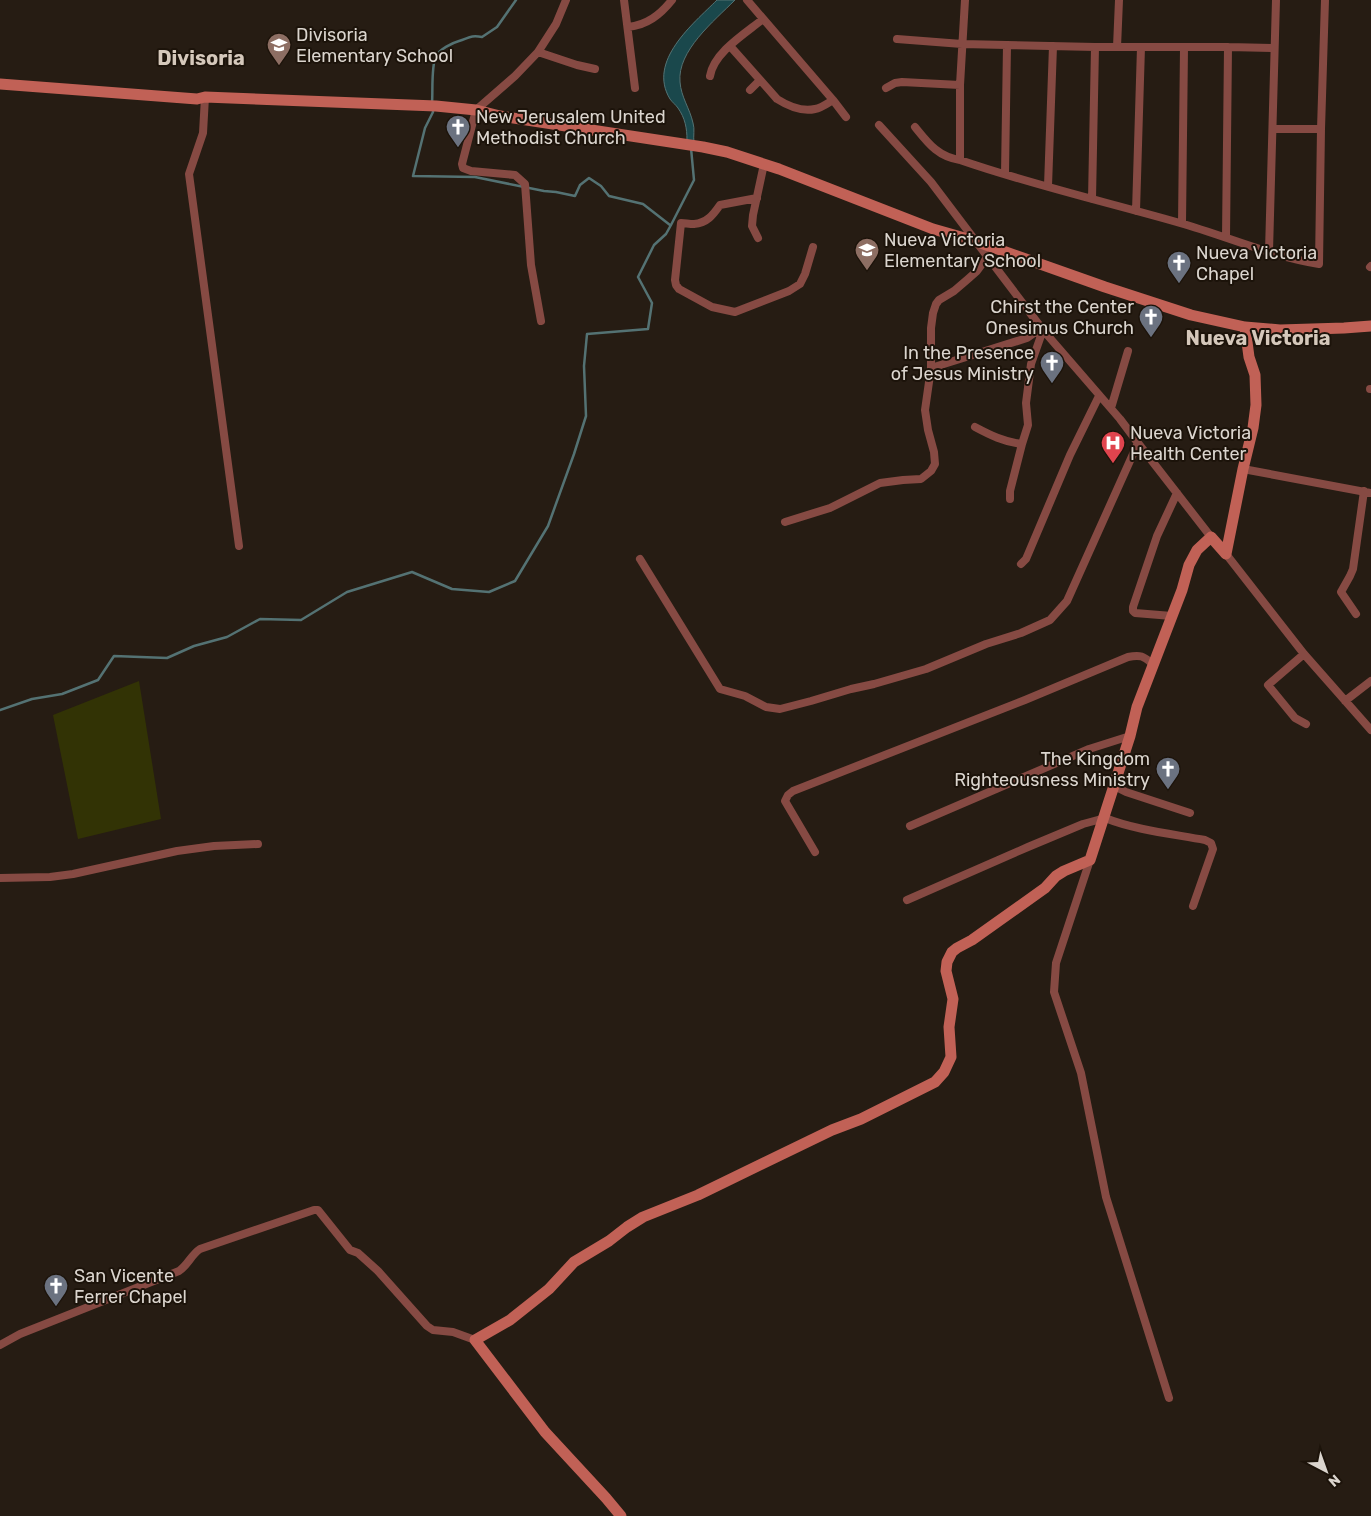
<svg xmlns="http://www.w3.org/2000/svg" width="1371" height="1516" font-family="Rubik,sans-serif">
<rect width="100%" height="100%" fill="#261c13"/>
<path fill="#323305" d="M139 681 161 819 78 839 53 715Z"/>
<path fill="#1a484c" stroke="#547273" d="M717 0H735C714 21 677 51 680 82 681 97 690 109 693 123 695 129 693 136 694 143L687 140C687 128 685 118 678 108 676 105 672 102 670 99 647 61 693 24 717 0Z"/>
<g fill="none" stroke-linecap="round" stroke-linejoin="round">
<path stroke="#547273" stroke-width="2.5" d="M432 103C433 91 431 66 436 56 440 49 452 43 459 41 469 38 470 35 482 37L497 27 516 0
M433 109V112L425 128 413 176 475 177 544 191 556 192 575 196 580 185 589 178 601 186 609 196 643 204 670 225
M0 710 32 699 62 694 98 680 114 656 167 658 194 646 227 637 260 619 301 620 347 592 412 572 452 589 489 592 515 581 548 526 574 454 586 416 584 366 587 334 648 329 652 303 638 277 654 245 666 234 671 225 694 180 691 148"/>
<path stroke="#864a43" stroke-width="8" d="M624 0 635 88
M747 0 833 100 846 117
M628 27C647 25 660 15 672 0
M897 39 962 44 1095 47H1228L1274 48
M730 46 777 99C788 106 802 112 815 109 821 108 828 103 833 100
M1117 47 1119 0
M538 52 577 65 595 69
M710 76C714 52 746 33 763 19
M886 88 895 83 902 82 960 85
M750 90 760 80
M205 97 203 133 189 174 239 546
M879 125 931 182 1043 330 1120 419 1138 443 1211 537
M915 127C928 143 938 157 960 160 1032 185 1107 202 1180 223 1226 236 1273 257 1319 264L1321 129 1325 0
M1273 129H1321
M960 160V85L965 0
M1005 174 1007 45
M1048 186 1053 46
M757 198 720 205C713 215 707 223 694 224 689 224 685 223 681 223L675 280 676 285 679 289 712 307 735 312 789 291 800 284 805 274 813 247
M1092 199 1095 47
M1136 211 1141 47
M1182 223 1184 48
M1226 237 1228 47
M758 238 752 226 753 215 764 164
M1269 251 1276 0
M1370 267 1371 266
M541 321 531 265 525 184 515 175 471 171 463 168 462 164 476 110 515 76 538 52 556 24 566 0
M931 368 1027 338 1041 328
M1370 389H1371
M1111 408 1128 351
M975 427C990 435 1004 442 1022 444L1010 491V499
M1022 444 1028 425 1026 403 1031 364 1043 330
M1243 469 1371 493
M785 522 830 508 880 483 903 480 921 479 931 471 935 464 934 452 928 430 925 410 931 368V328L933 313 936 304 939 300 954 291 968 279 977 271 988 256
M1226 554 1304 654 1371 730
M640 559 720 689 745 696 766 707 780 709 811 701 851 689 874 684 926 669 986 644 1021 633 1050 620 1067 601 1138 443
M1021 564 1026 559 1070 455 1099 396
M1356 614 1341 592 1350 576 1353 569 1364 491
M1172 616 1135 613 1133 611V607L1157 536 1177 493
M1304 654 1268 685 1295 718 1306 724
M1345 701 1371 681
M1114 786 1126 792 1190 813
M910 826 1089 749 1130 736
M815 852 785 801 788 795 793 791 1025 700 1128 657C1142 654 1144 657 1154 665
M1090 860 1056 963 1054 992 1081 1073 1106 1197 1169 1398
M0 878 50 877 73 874 177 851 214 846 258 844
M907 900 1028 847 1083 824 1105 818C1135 830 1173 834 1205 840L1211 843 1213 849 1193 906
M0 1345 20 1334 179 1271C188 1265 191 1255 200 1249L314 1210H318L350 1250 358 1253 378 1271 427 1326 433 1330 453 1332 475 1340"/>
<path stroke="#c16156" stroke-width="11" d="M0 84 197 99 205 97 436 106 476 110 500 116 703 147 727 152 779 169 933 229 975 241 1105 287 1191 315 1245 327 1280 330 1344 328 1371 326
M1226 554 1243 469 1253 428 1256 405 1255 375 1249 357 1245 327
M621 1516 606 1498 545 1432 475 1340 510 1320 549 1289 574 1262 609 1241 627 1227 643 1217 698 1195 832 1130 861 1119 935 1082 944 1072 951 1057 949 1027 953 999 946 971 947 962 952 952 957 948 972 940 1045 888 1056 876 1064 871 1090 860 1130 736 1137 707 1182 590 1189 565 1197 550 1211 537 1226 554"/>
</g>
<defs>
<symbol id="school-pin" viewBox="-11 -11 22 30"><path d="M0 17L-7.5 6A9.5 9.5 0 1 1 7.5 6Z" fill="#8d6e63" stroke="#1c130a"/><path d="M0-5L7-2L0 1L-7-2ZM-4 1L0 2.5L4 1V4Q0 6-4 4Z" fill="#fff"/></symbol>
<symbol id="church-pin" viewBox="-11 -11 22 30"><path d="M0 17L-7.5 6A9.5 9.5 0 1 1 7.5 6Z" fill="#6b7280" stroke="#1c130a"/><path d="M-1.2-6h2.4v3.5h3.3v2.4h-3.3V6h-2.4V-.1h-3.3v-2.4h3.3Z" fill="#fff"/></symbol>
<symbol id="hospital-pin" viewBox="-11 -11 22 30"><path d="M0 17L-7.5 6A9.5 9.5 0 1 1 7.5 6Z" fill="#e0444e" stroke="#1c130a"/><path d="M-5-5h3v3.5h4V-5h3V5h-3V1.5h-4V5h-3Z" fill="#fff"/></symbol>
</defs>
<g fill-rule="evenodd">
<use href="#school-pin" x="265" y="31" width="28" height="38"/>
<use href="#church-pin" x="444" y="113" width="28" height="38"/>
<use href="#school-pin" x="853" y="236" width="28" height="38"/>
<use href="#church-pin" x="1165" y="249" width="28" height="38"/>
<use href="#church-pin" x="1137" y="303" width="28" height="38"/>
<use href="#church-pin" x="1038" y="349" width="28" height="38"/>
<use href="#hospital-pin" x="1099" y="429" width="28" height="38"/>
<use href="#church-pin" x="1154" y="755" width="28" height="38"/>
<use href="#church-pin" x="42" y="1272" width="28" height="38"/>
</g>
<g text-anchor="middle" stroke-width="4" stroke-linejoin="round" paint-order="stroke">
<g font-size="18" fill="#dbd5ce" stroke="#1c130a" text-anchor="start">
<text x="296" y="41">Divisoria<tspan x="296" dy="21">Elementary School</tspan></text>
<text x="476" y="123">New Jerusalem United<tspan x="476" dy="21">Methodist Church</tspan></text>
<text x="884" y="246">Nueva Victoria<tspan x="884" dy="21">Elementary School</tspan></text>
<text x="1196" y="259">Nueva Victoria<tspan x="1196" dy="21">Chapel</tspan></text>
<text x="1134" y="313" text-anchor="end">Chirst the Center<tspan x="1134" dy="21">Onesimus Church</tspan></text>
<text x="1034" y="359" text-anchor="end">In the Presence<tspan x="1034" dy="21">of Jesus Ministry</tspan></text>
<text x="1130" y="439">Nueva Victoria<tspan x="1130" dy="21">Health Center</tspan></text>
<text x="1150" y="765" text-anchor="end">The Kingdom<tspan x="1150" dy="21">Righteousness Ministry</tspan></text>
<text x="74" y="1282">San Vicente<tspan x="74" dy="21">Ferrer Chapel</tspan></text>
</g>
<g font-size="20" font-weight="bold" fill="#d5c8bb" stroke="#1c130a">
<text x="201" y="65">Divisoria</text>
<text x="1258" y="345">Nueva Victoria</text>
</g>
</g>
<g transform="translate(1326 1471) rotate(139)" stroke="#1c130a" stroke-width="4" paint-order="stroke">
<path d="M0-4L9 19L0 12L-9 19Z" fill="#dbd5ce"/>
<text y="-8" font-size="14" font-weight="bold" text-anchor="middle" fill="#dbd5ce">N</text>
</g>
</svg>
